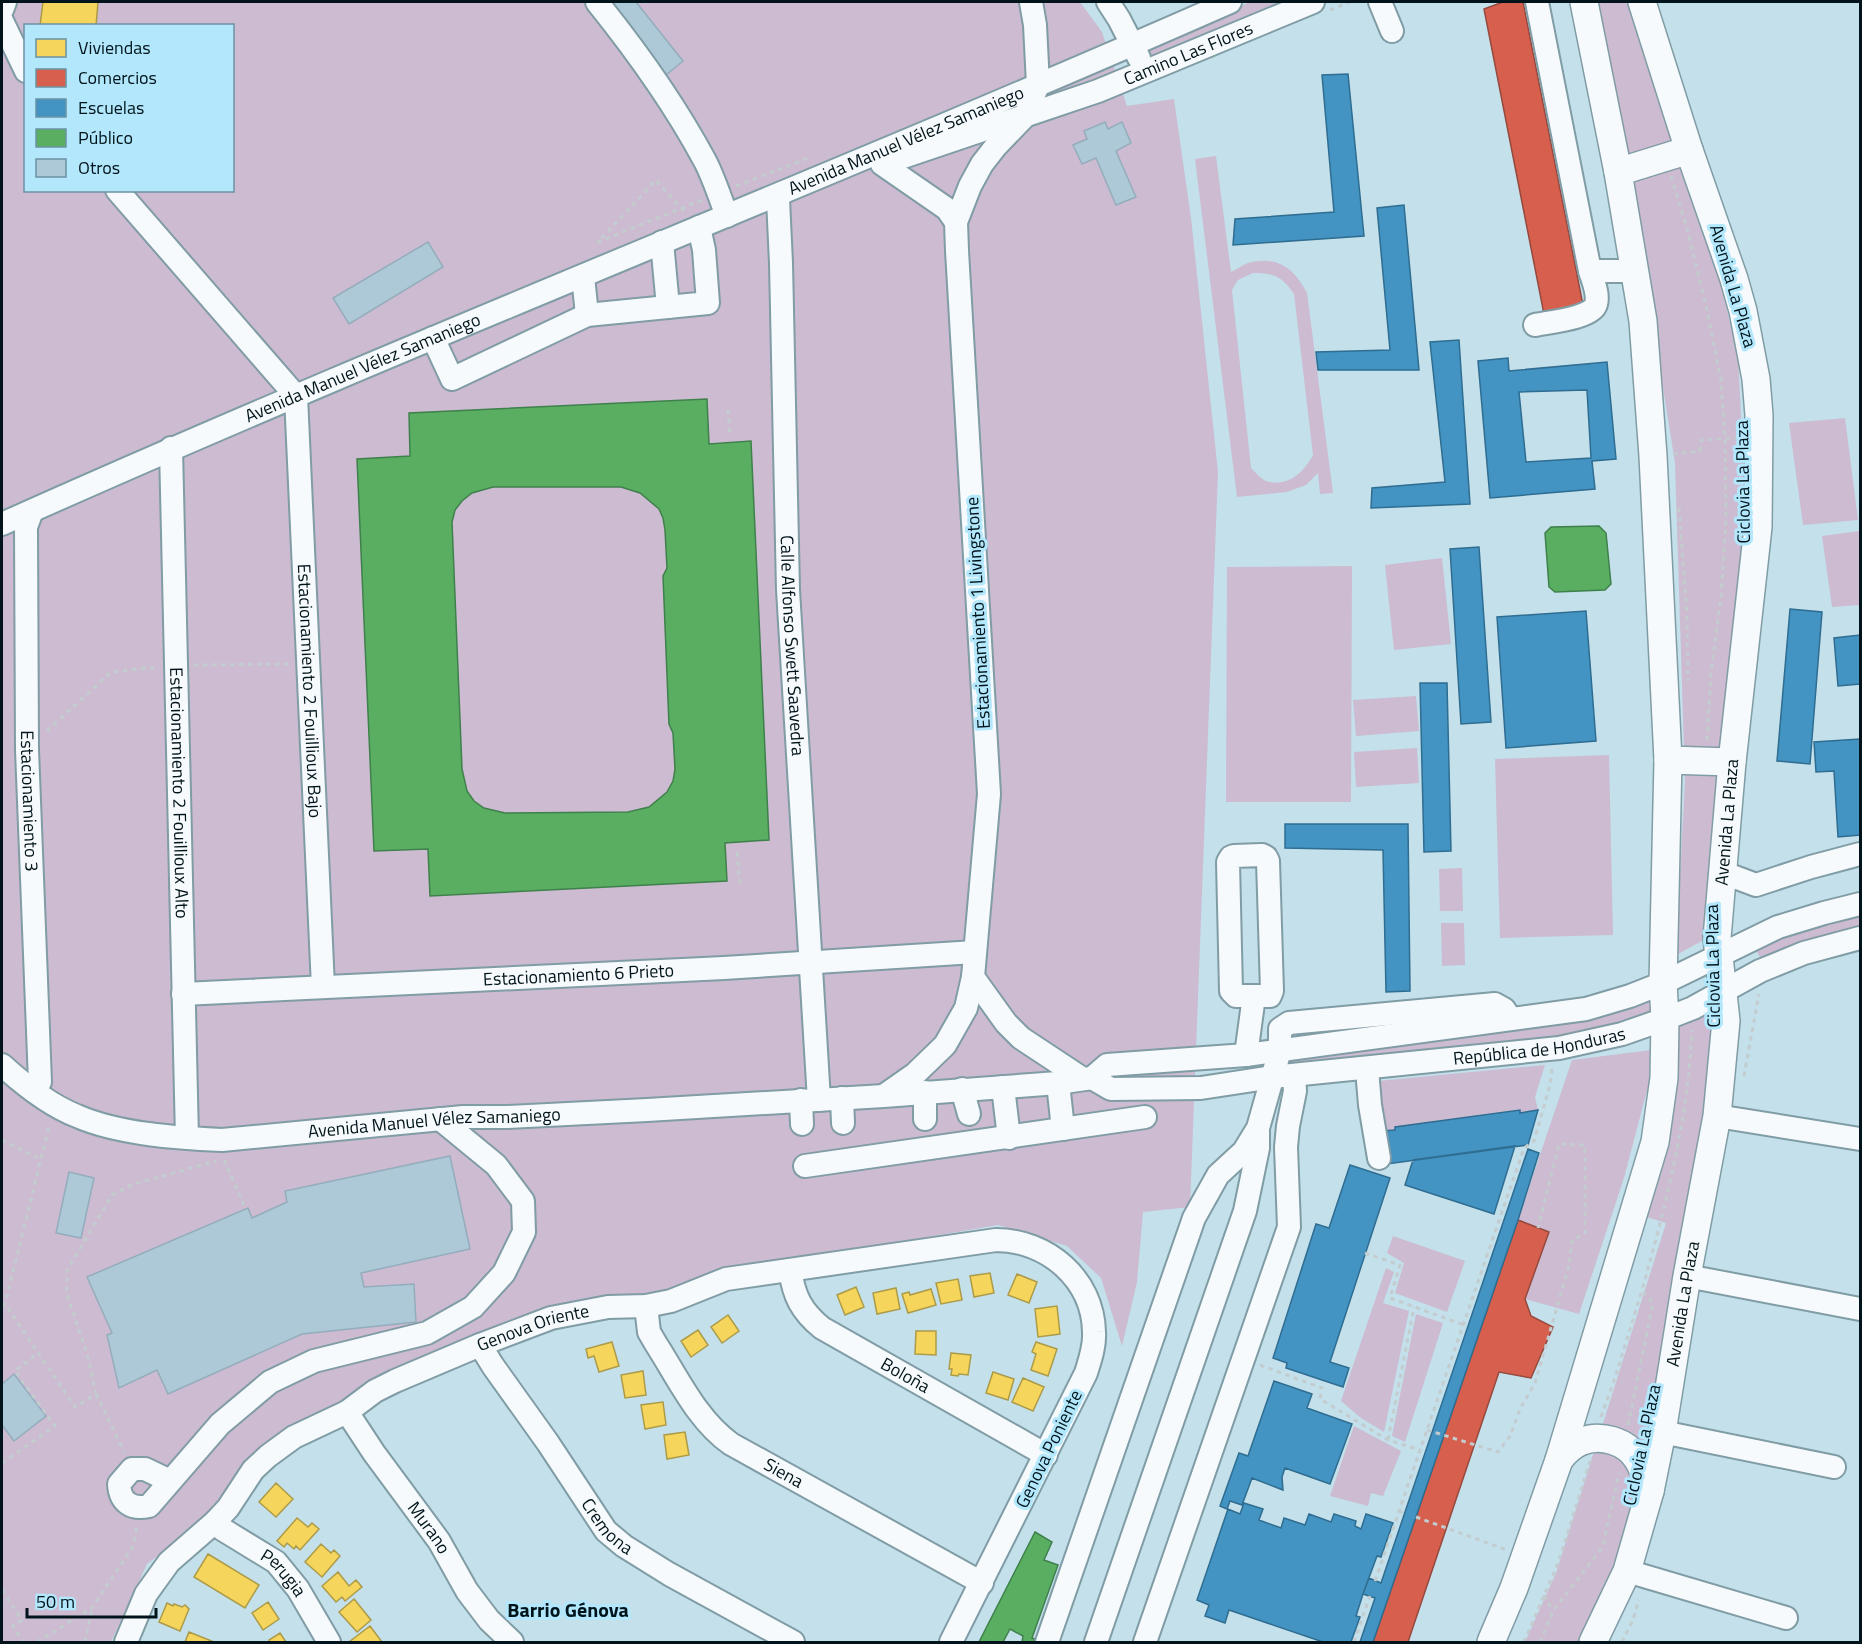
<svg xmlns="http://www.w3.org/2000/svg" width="1862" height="1644" font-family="'Titillium Web',sans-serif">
<rect width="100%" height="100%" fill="#c3e0eb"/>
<path fill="#ccbbd1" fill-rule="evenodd" d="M2 2H1080L1102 32 1127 106 1174 99 1191 218 1218 472 1190 1207 1143 1212 1137 1282 1122 1346 1101 1278 1067 1246 998 1225 788 1261 670 1295 554 1311 242 1468 203 1521 147 1564 111 1642H2ZM26 26H232V190H26Z
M1250 2H1280L1147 58 1143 47Z
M1593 2H1638L1702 206 1738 356 1747 533 1702 941 1676 955 1685 780 1675 463 1617 97Z
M1216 156 1231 272C1236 270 1242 265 1248 263 1277 255 1294 268 1307 293L1333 493 1320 494 1318 473 1306 485 1287 492 1237 497 1195 159ZM1253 273C1274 273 1282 276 1294 294L1313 455C1304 472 1288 488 1266 481 1261 479 1255 472 1251 468L1232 290 1238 280Z
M1845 418 1858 520 1803 525 1789 423Z
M1860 531V605L1832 607 1822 536Z
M1442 558 1451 644 1394 650 1385 565Z
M1352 566 1351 802H1226L1227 567Z
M1416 696 1419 731 1356 736 1353 700Z
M1417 748 1419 783 1356 787 1354 752Z
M1609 755 1613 935 1500 938 1495 759Z
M1462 868 1463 911H1440L1439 869Z
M1860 913V927L1814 938 1764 958 1759 956 1757 951 1759 947 1804 929Z
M1441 923H1464L1465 965 1442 966Z
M1655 999V1014L1582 1034 1545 1040 1294 1063 1288 1058 1556 1023Z
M1717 1000 1711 1095 1657 1386 1641 1451 1600 1433 1666 1223 1644 1216 1676 1022Z
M1651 1050 1649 1083 1624 1178 1579 1314 1525 1299 1549 1232 1518 1220 1572 1060Z
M1545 1065 1535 1097 1538 1110 1520 1113 1519 1110 1395 1127V1130L1382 1131 1385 1118 1378 1081Z
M1393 1236 1465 1261 1447 1312 1395 1293 1404 1263 1387 1253Z
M1386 1268 1394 1272 1383 1303 1409 1311 1384 1432 1361 1418 1341 1401Z
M1416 1314 1443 1323 1405 1442 1392 1436Z
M1354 1426 1401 1451 1383 1496 1371 1493 1368 1506 1330 1496Z
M1596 1445 1612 1446 1636 1477 1621 1561 1581 1642H1525L1556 1573Z"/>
<path fill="#f6d55c" stroke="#ac9b48" stroke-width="1.5" d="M43 2H98L96 26H40Z
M990 1273 994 1293 974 1297 970 1276Z
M1017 1274 1037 1282 1029 1303 1008 1295Z
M958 1279 962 1300 941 1304 936 1283Z
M856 1287 864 1307 845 1315 837 1295Z
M896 1288 900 1309 877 1314 873 1293Z
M931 1289 936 1305 908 1313 902 1294 909 1292 910 1295Z
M1057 1306 1060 1334 1038 1337 1035 1309Z
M728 1315 739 1331 722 1343 711 1327Z
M698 1330 708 1345 691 1357 681 1341Z
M916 1331H936V1355L915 1354Z
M612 1342 619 1366 599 1372 594 1356 588 1358 586 1349Z
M1036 1342 1057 1349 1048 1376 1031 1370 1036 1354 1032 1352Z
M951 1353 971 1355 968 1375 959 1374 958 1376 951 1375 952 1369H949Z
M643 1371 646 1395 625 1398 621 1375Z
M993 1372 1014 1379 1008 1400 986 1393Z
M1023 1378 1044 1387 1033 1411 1012 1402Z
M663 1402 666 1425 645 1429 641 1405Z
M685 1432 689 1455 667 1459 664 1435Z
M276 1483 293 1499 276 1517 259 1502Z
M297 1518 308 1527 312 1523 319 1529 300 1550 296 1546 294 1549 287 1543 284 1547 277 1541Z
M321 1544 331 1553 334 1550 340 1556 322 1577 305 1562Z
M208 1554 259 1585 245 1608 194 1577Z
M338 1572 349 1586 356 1580 362 1587 345 1601 342 1597 336 1602 322 1586Z
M354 1599 371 1620 357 1632 339 1612Z
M268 1602 279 1619 263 1630 252 1613Z
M167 1603 173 1606 174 1604 182 1607 185 1605 189 1609 180 1631 159 1622Z
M370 1626 382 1642H349Z
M189 1632 214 1642H185Z
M280 1633 286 1642H270L269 1640Z"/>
<path fill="#d6604d" stroke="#96493e" stroke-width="1.5" d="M1503 2H1523L1583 305 1544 314 1484 9Z
M1518 1220 1549 1232 1525 1299 1531 1316 1553 1327 1531 1378 1499 1372 1408 1642H1373Z"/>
<path fill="#4393c3" stroke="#2f6d91" stroke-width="1.5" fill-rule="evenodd" d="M1348 74 1364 236 1233 245 1235 219 1334 212 1322 75Z
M1404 205 1419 370H1318L1316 352 1390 350 1377 208Z
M1459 340 1470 504 1371 508 1372 488 1445 482 1430 342Z
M1508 358 1509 371 1607 362 1616 459 1592 461 1595 489 1490 498 1478 361ZM1587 390 1591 458 1526 462 1519 392Z
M1479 547 1491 722 1461 724 1450 549Z
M1790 609 1822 612 1810 764 1777 761Z
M1586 611 1596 741 1506 748 1497 617Z
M1860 635V684L1838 686 1834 638Z
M1420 683H1447L1451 851 1424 852Z
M1860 739V835L1838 837 1834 771 1816 772 1814 742Z
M1285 824H1408L1410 991 1386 992 1383 850 1285 848Z
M1520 1110V1113L1538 1110 1528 1145 1387 1164 1382 1131 1395 1130V1127Z
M1515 1146 1494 1214 1405 1185 1413 1160Z
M1528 1149 1539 1153 1518 1220 1373 1642H1360L1375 1598 1363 1594 1369 1578 1381 1583Z
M1350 1165 1390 1178 1330 1362 1349 1368 1343 1387 1286 1368 1287 1363 1273 1358 1316 1224 1329 1228Z
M1274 1381 1312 1394 1307 1408 1352 1424 1330 1484 1285 1468 1282 1477 1283 1490 1252 1478 1242 1505 1230 1501 1227 1509 1220 1506 1239 1453 1248 1456Z
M1244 1503 1263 1509 1259 1520 1281 1528 1284 1518 1305 1525 1309 1514 1331 1522 1334 1514 1356 1521 1355 1526 1361 1529 1366 1514 1393 1523 1381 1557 1377 1556 1363 1594 1356 1616 1360 1617 1351 1642H1323L1229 1610 1225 1623 1205 1616 1209 1605 1197 1600 1228 1509 1240 1514Z"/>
<path fill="#5aae61" stroke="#3f804c" stroke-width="1.5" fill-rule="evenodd" d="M707 399 709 444 751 441 769 840 725 843 727 881 430 896 428 849 374 851 357 459 410 456 409 413ZM493 487H621L640 493 659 509 663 518 665 530 667 568 663 576 669 724 673 733 675 769 673 781 667 792 649 807 628 812 505 813 484 808 474 801 467 791 462 769 452 522 455 510 462 501 472 493Z
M1599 526 1606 533 1611 584 1605 590 1555 592 1549 587 1545 533 1551 527Z
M1035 1532 1052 1542 1044 1560 1058 1565 1032 1638 1035 1639 1034 1642H1022L1023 1636 1010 1629 1003 1642H979Z"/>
<path fill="#adc8d7" stroke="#94adbc" stroke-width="1.5" d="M608 2H636L683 61 666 75Z
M1105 122 1108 129 1122 122 1131 143 1116 151 1136 197 1116 205 1096 158 1082 164 1073 145 1087 139 1084 131Z
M428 242 443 267 349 324 333 298Z
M450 1156 470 1249 361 1273 364 1287 414 1284 416 1322 302 1334 168 1394 157 1370 119 1388 107 1335 112 1333 87 1277 248 1208 252 1218 287 1202 285 1191Z
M69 1172 94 1178 81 1238 56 1233Z
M14 1374 46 1416 14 1441 2 1425V1384Z"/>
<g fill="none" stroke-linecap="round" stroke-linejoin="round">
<defs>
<g id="minor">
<path d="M597 2C638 53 674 103 705 161 714 178 720 198 727 216"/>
<path d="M1108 2 1119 19 1139 58"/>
<path d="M1380 2 1392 31"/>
<path d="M1537 2 1590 271H1635"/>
<path d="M2 10 5 2"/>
<path d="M2 21 26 71"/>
<path id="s1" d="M897 159 1098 91 1313 2"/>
<path d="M882 164 947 209 956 222"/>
<path id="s2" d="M117 190 296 396 323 987"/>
<path id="s3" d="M782 193 778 199 781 263 788 590 819 1100"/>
<path d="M662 242 668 307"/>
<path d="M583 276 587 315"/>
<path d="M1535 325C1549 322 1593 318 1596 304 1599 294 1593 281 1590 271"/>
<path d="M433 338 452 379 587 315 708 303 704 250 699 227"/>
<path id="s4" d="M171 448 187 1138"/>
<path id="s5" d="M32 511 26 527 27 750 40 1082 34 1091"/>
<path id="s6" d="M2 524C408 342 823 181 1230 2"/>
<path d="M1262 855 1266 857 1268 861 1272 991 1270 996H1236L1231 991 1228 862 1231 857 1234 856Z"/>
<path d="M1724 873 1756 885 1811 867 1860 854"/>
<path d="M973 977 1006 1023 1021 1038 1083 1079"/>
<path id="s7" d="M183 994 724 968 975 952"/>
<path d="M1246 1055 1254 996"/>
<path id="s8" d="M2 1065C24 1085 49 1105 77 1116 118 1134 177 1138 222 1140L463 1117H507L647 1110 884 1096 1058 1083 1092 1078 1107 1065 1246 1055 1586 1009 1630 996 1663 983 1778 927 1824 913 1860 904"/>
<path d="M1367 1069 1370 1105 1379 1158"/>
<path id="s9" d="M1092 1078 1111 1089 1201 1088 1272 1077 1559 1048 1622 1034 1665 1019 1693 1008 1760 971 1804 953 1860 938"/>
<path d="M1058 1083 1063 1129"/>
<path d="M1003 1087 1009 1138"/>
<path d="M962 1089 969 1114"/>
<path d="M885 1095 915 1074 945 1045 966 1008 973 977 989 794 957 251 956 222 970 186 982 164 996 146 1025 116 1038 85 1035 25 1031 2"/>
<path d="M842 1098 843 1123"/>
<path d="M801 1100 802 1124"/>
<path d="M1717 1116 1860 1139"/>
<path d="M925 1119V1092"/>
<path d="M805 1166 1145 1117"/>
<path id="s10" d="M790 1270C794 1296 801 1311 822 1328L1046 1455"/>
<path d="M1687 1276 1860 1309"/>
<path id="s11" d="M646 1306 649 1332 656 1344C678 1378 697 1420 731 1444L982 1583"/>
<path id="s12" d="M480 1345 493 1366 548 1443 606 1531 624 1546 669 1574 793 1642"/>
<path id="s13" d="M347 1412 374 1453 439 1541 467 1591 489 1620 512 1642"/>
<path d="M1662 1432 1834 1467"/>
<path d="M170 1481 145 1469H132L119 1484C120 1502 131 1510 149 1506L220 1424 270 1382 314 1361 427 1333 473 1307 504 1273 524 1232 523 1201 496 1165 440 1119"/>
<path id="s14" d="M215 1522 222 1529 276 1562 298 1589 329 1642"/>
<path d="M1627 1571 1786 1618"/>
<path id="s15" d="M126 1642 146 1594 169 1562 215 1522 228 1508 253 1470 268 1456 294 1437 347 1412 375 1391 395 1381 480 1345 551 1318 608 1307 646 1306 671 1301 726 1279 996 1240C1047 1240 1093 1279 1094 1332 1095 1346 1090 1360 1086 1373L951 1642"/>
<path d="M1047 1642 1194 1218 1218 1175 1244 1151 1258 1128 1280 1050V1029L1289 1023 1495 1004 1504 1009 1510 1018"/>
<path d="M1096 1642 1245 1211 1258 1148V1130"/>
<path d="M1145 1642 1289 1227 1286 1147 1288 1126 1295 1091 1294 1076"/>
</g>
<g id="major">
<path d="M1618 172 1689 150"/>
<path d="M1668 760 1732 762"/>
<path d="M1559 1460C1565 1452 1571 1446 1580 1442 1600 1433 1627 1441 1638 1460 1644 1469 1646 1481 1650 1491"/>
<path d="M1491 1642 1514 1588 1559 1460 1655 1142 1664 1078 1665 1019 1663 983 1668 760 1653 456 1643 321 1618 172 1584 2"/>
<path id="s16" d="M1593 1642 1627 1571 1650 1491 1662 1432 1687 1276 1717 1116 1726 1021 1717 938 1732 762 1758 527 1759 415 1756 379 1743 311 1734 279 1689 150 1642 2"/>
</g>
</defs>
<use href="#minor" stroke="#809ca5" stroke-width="26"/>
<use href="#major" stroke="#809ca5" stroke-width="30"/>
<path stroke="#c3cccf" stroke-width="3" stroke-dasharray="4.5 4.5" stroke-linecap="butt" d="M1330 10 1350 2
M1671 176 1687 228 1707 310 1721 380 1725 438 1726 519 1721 597 1711 673 1707 741
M736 186 811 157
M684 211 682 209 656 180 598 242 702 200
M728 410 730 435
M1673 454 1700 451 1701 440 1737 438
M1679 508 1687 615 1688 681
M194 665 290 664
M47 731 111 672 158 667
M737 852 740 886
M1744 1076 1759 994
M2 1140 41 1159
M224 1160 244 1205
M1365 1253 1400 1265 1390 1298 1464 1325
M2 1304H5L50 1123
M2 1307 5 1304 75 1407 96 1394 88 1357 67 1294V1270L112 1195 131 1185 216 1161
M1260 1365 1322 1388 1320 1399 1388 1440 1420 1450
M96 1394 124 1452
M1601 1417 1615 1378 1642 1290
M1628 1425 1653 1303 1642 1290C1666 1205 1688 1119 1692 1030
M1427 1430 1498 1452 1510 1436 1520 1409 1535 1383 1569 1266 1572 1240 1585 1233V1145L1559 1144 1538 1228
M1388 1440 1414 1307
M2 1463 55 1426 15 1371 38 1353
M1399 1511 1405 1513
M1416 1517 1507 1550
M1375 1581 1524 1148 1534 1141 1550 1085 1552 1069
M2 1590 22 1620 13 1626 23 1642
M1544 1595 1553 1611
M37 1642 92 1608 134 1545 137 1525
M85 1642 92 1609
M1354 1642 1370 1596
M1524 1642 1559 1561 1590 1461
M1540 1642 1553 1611 1601 1549 1604 1541 1619 1473
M1622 1642 1633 1620 1639 1600"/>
<use href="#minor" stroke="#f6fafc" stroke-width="22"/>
<use href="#major" stroke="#f6fafc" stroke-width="27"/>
</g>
<g text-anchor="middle" stroke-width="6" stroke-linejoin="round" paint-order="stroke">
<g font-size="18" fill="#01141b" stroke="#b2e7fc">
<text dy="6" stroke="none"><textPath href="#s1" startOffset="310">Camino Las Flores</textPath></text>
<text dy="6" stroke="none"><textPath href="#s6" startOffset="982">Avenida Manuel Vélez Samaniego</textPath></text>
<text transform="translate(1733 286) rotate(74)" y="6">Avenida La Plaza</text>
<text dy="6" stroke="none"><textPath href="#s6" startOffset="393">Avenida Manuel Vélez Samaniego</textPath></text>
<text transform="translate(1743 482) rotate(-91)" y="6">Ciclovia La Plaza</text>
<text transform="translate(978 613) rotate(-93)" y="6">Estacionamiento 1 Livingstone</text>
<text dy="6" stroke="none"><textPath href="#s3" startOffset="454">Calle Alfonso Swett Saavedra</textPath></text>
<text dy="6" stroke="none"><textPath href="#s2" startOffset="568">Estacionamiento 2 Fouillioux Bajo</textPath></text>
<text dy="6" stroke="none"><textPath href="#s4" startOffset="345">Estacionamiento 2 Fouillioux Alto</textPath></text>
<text dy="6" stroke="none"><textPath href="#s5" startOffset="291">Estacionamiento 3</textPath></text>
<text dy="6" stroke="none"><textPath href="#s16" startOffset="838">Avenida La Plaza</textPath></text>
<text transform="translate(1713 966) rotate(-91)" y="6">Ciclovia La Plaza</text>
<text dy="6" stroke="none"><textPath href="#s7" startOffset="396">Estacionamiento 6 Prieto</textPath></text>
<text dy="6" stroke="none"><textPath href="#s9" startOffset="453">República de Honduras</textPath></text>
<text dy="6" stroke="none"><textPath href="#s8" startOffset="452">Avenida Manuel Vélez Samaniego</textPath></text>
<text dy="6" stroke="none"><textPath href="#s16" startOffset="352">Avenida La Plaza</textPath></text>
<text dy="6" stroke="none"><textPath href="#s15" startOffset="534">Genova Oriente</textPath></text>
<text dy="6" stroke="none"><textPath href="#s10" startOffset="164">Boloña</textPath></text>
<text transform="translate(1642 1445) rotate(-78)" y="6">Ciclovia La Plaza</text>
<text transform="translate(1049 1449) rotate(-64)" y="6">Genova Poniente</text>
<text dy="6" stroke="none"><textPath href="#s11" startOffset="226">Siena</textPath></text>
<text dy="6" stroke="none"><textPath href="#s12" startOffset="222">Cremona</textPath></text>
<text dy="6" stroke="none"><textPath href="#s13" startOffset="142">Murano</textPath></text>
<text dy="6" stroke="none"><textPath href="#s14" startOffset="86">Perugia</textPath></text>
</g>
<g font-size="20" font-weight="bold" fill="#01141b" stroke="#b2e7fc">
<text x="568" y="1617">Barrio Génova</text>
</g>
</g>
<rect width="1862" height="1644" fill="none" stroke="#01141b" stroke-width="6"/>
<rect x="24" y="24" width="210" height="168" fill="#b2e7fc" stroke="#6b93a2" stroke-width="1.5"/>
<rect x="36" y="39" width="30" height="18" fill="#f6d55c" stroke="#6b93a2" stroke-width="1.5"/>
<text x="78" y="54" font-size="18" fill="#01141b">Viviendas</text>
<rect x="36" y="69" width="30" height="18" fill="#d6604d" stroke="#6b93a2" stroke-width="1.5"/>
<text x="78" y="84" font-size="18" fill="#01141b">Comercios</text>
<rect x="36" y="99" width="30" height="18" fill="#4393c3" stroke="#6b93a2" stroke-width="1.5"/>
<text x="78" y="114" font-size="18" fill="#01141b">Escuelas</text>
<rect x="36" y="129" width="30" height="18" fill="#5aae61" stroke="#6b93a2" stroke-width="1.5"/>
<text x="78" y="144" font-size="18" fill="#01141b">Público</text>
<rect x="36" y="159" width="30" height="18" fill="#adc8d7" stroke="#6b93a2" stroke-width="1.5"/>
<text x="78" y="174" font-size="18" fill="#01141b">Otros</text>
<path d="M27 1608v9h129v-9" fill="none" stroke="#01141b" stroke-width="3"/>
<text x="36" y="1608" font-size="18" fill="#01141b" stroke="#b2e7fc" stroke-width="4.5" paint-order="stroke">50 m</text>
</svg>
